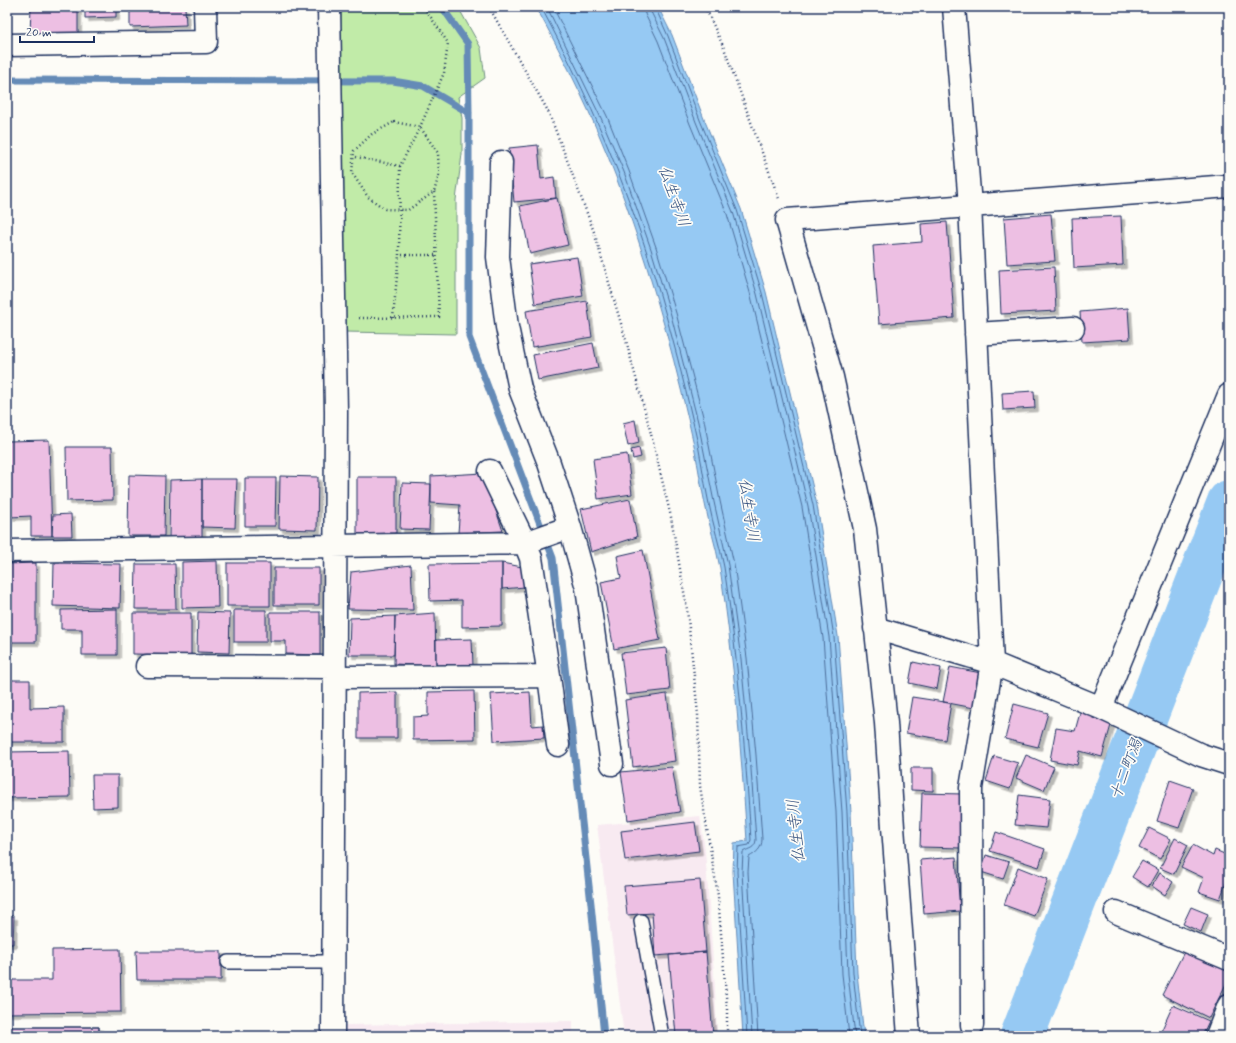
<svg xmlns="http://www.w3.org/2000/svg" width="1236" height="1043" font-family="Mynerve,'Klee One',sans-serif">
<defs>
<filter id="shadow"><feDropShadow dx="3.5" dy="3.5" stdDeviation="0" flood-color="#0004"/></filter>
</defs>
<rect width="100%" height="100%" fill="#fdfcf7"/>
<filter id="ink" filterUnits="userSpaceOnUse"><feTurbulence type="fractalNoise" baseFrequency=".025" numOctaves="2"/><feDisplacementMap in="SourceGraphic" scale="8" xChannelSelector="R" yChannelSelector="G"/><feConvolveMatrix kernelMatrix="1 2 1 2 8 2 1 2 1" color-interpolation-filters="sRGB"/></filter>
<g filter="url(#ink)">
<path fill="#f8eaf1" d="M700 816 705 850 715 987 717 1036H624L597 825Z
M573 1021V1036H344V1025Z"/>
<path fill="#c1eba8" stroke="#6e8d83" d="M341 7H458L481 48 485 78 458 97 462 118V154L456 200V334L344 332 340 128Z"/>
<path fill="#96c9f3" stroke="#658bb7" d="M536 7H658L672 35 704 119 741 209 766 292 817 505 838 636 851 812 857 973 864 1036H743L733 872 734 843 747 841C741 750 734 658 720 568 716 546 709 525 705 504 699 477 696 450 689 423 670 340 646 257 616 177 594 118 566 62 536 7Z"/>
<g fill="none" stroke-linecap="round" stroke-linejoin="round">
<path stroke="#4c6d9a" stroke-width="1" d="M541 7C570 61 596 116 618 172 650 253 674 338 693 422 700 449 703 477 709 504 713 525 720 546 724 567 738 657 745 749 751 840L749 845 738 847 737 872 747 1036
M547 7 601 118 624 172 651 249 671 315 698 422 714 502 728 565 741 659 750 755 756 840C755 849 749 848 743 852L742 872 752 1036
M553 7 607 116 629 171 656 247 676 313 704 420 720 501 734 564 747 658 756 755 762 839C762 849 756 853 749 857L748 872 758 1036
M644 7 645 14 658 41 690 124 727 214 751 296 802 507 823 638 836 812 842 974 849 1036
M650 7 651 12 664 38 696 122 733 212 757 294 808 506 829 637 842 812 848 974 855 1036
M655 7 668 36 700 120 737 210 762 293 813 505 834 637 847 812 853 973 860 1036"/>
<path stroke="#658bb7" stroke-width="7" d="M442 7 468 44 469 113V337L553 558 591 904 604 1036
M7 80 393 81 423 86 469 113"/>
<path stroke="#96c9f3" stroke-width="44" d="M1022 1036 1229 502"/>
</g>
<path fill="#edbfe3" stroke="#1b2f5e" filter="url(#shadow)" d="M31 7H78V35H30Z
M85 7H116V17L85 18Z
M130 7H185L186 25 130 27Z
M538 145 541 179 554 177 556 198 514 202 509 148Z
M557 198 568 245 530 254 520 206Z
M1051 214 1055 261 1007 264 1004 218Z
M1121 216 1123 265 1074 268 1072 218Z
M947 222 954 318 879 324 873 246 922 242 921 224Z
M577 257 583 296 535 304 529 264Z
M1054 267 1056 311 1001 314 999 270Z
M587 301 592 337 532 347 526 311Z
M1128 308 1130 339 1082 342 1080 312Z
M593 343 598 368 538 380 533 355Z
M1034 391 1035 408 1003 410 1002 393Z
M635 420 639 443 628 446 623 423Z
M49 440 52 536H31V516L10 517 8 441Z
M66 447H112L113 500 67 501Z
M639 448 641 457 633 459 631 450Z
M627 454 632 494 598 499 593 459Z
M483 473 503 531 458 533 460 505 431 503V476Z
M129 475 165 476 164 536H128Z
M280 476 318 477 317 530 279 529Z
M357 477H396V533L357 534Z
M245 478H276L275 526H245Z
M202 479H237L235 528 202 527Z
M202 479V537H169L170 480Z
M402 483 431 484 429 530 400 529Z
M630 499 637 537 591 552 581 509Z
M71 514 72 536H52L53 515Z
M643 550 660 640 614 649 601 582 621 578 617 556Z
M217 561 218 607 182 608V562Z
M36 563V642H7V564Z
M54 563 121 564 120 608 53 606Z
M227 563H270V606H227Z
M502 563V626L462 627V600L430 601 429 564Z
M502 563 522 567 525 587 502 589Z
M136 564H175L176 609H135Z
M411 565 413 610 348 609 351 572Z
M274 568H319V605H274Z
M117 609V655H82V629H61V610Z
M234 610H266V642H234Z
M198 612 230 613 229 653 197 652Z
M270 612H320V655L286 654V641H270Z
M133 613H191V655L133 654Z
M435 613 436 666 394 664 395 616Z
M395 616 394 655H349L350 618Z
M472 639 473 666H436V640Z
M666 648 670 690 626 695 621 653Z
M913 662 941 668 937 689 909 683Z
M950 667 981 673 974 708 943 702Z
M7 680H30V708L64 707V742H7Z
M474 691 475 739 413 740V717L428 716V692Z
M397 692V738H358V693Z
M530 692 532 726 543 725 544 738 494 741 491 694Z
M667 694 675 761 633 767 625 700Z
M912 697 951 703 945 740 906 733Z
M1014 704 1048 713 1038 747 1005 739Z
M1081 709 1113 718 1102 757 1080 751 1077 765 1050 760 1056 728 1075 731Z
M69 751 70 797 7 798V752Z
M1026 755 1054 767 1044 790 1016 778Z
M994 756 1018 763 1010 789 986 781Z
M672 767 680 812 628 820 621 772Z
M911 768H933V791L911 790Z
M92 775H118V807L93 808Z
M1170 780 1193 788 1179 828 1157 821Z
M922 793 963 794 961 848 920 847Z
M1019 795 1050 799 1046 828 1015 825Z
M695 822 699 851 625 860 621 831Z
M1149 828 1171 839 1160 859 1139 848Z
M996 832 1045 849 1039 867 990 851Z
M1175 838 1188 845 1174 874 1160 868Z
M1193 845 1213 856 1215 850 1229 856V875L1220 899 1199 892 1204 878 1181 867Z
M986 855 1009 862 1003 879 981 872Z
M956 857 960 911 924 914 920 860Z
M1142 861 1158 870 1148 887 1132 877Z
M1018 867 1048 879 1034 916 1004 905Z
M1160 873 1173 882 1165 895 1152 886Z
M700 880 706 952 655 956 652 913 627 915 624 886Z
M1191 907 1208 914 1201 932 1183 924Z
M7 916H14L13 944H7Z
M120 949 121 1012 7 1013V980H52V950Z
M1185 950 1229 972V978L1209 1018 1162 995Z
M136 951H221V980H137Z
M706 952 713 1036H676L669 955Z
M1173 1005 1209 1021 1202 1036H1159Z
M7 1027H99V1036H7Z
M7 1027H99V1036H7Z"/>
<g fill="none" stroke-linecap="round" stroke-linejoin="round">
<defs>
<path id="lane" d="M641 921 662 1036
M228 962H332"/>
<path id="street" d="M329 7 336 412 333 1036
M954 7 970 205 992 663 971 788 972 1025
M7 45 206 42 205 7
M501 162 498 257 507 327 520 389 549 463 570 527 587 588 612 764
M976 334 1073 328
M490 471 525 543 570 527
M7 551 525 543 531 558 549 676
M875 628 992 663 1101 708 1201 755 1229 764
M147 666 334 667
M334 677 549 676 558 745
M1101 708 1229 395
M1116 912 1229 959
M909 1036 893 827 886 723 865 529 832 377 787 220 1229 186
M1217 1036 1229 1005"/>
</defs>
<use href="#lane" stroke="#1b2f5e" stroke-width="16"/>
<use href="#street" stroke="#1b2f5e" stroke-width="25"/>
<path stroke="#1b2f5e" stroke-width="2.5" stroke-dasharray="1 3" stroke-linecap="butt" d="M489 7 548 111 569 165 594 232 625 337 650 430 671 517 687 609 698 714 700 786 718 896 727 1008V1036
M705 7 724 48 779 199
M394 122 420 127 438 153 439 175 434 192 408 210 385 209 368 197 352 173 354 151 372 134Z
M356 157 400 166 420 127 444 73 448 43 424 7
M400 166 399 255H437
M359 318 439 317 434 192
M393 318 399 255"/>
<use href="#lane" stroke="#fdfcf7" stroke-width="13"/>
<use href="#street" stroke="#fdfcf7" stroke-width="22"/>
</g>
</g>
<g text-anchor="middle" stroke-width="3.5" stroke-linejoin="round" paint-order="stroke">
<g font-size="16" font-style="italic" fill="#3a5683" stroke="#fdfcf7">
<text transform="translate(675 196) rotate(70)" y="6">仏生寺川</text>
<text transform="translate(750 510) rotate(81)" y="6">仏生寺川</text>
<text transform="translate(1125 769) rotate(-69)" y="6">十二町潟</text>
<text transform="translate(795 831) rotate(-96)" y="6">仏生寺川</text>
</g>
</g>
<rect width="1236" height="1043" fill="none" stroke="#fdfcf7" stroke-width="24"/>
<rect x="12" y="12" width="1212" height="1019" fill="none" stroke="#1b2f5e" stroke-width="1.5" filter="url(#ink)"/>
<path d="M20 36v6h74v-6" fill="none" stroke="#1b2f5e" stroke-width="2"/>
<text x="26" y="36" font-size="12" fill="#1b2f5e" stroke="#fdfcf7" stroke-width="3" paint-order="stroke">20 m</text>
</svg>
